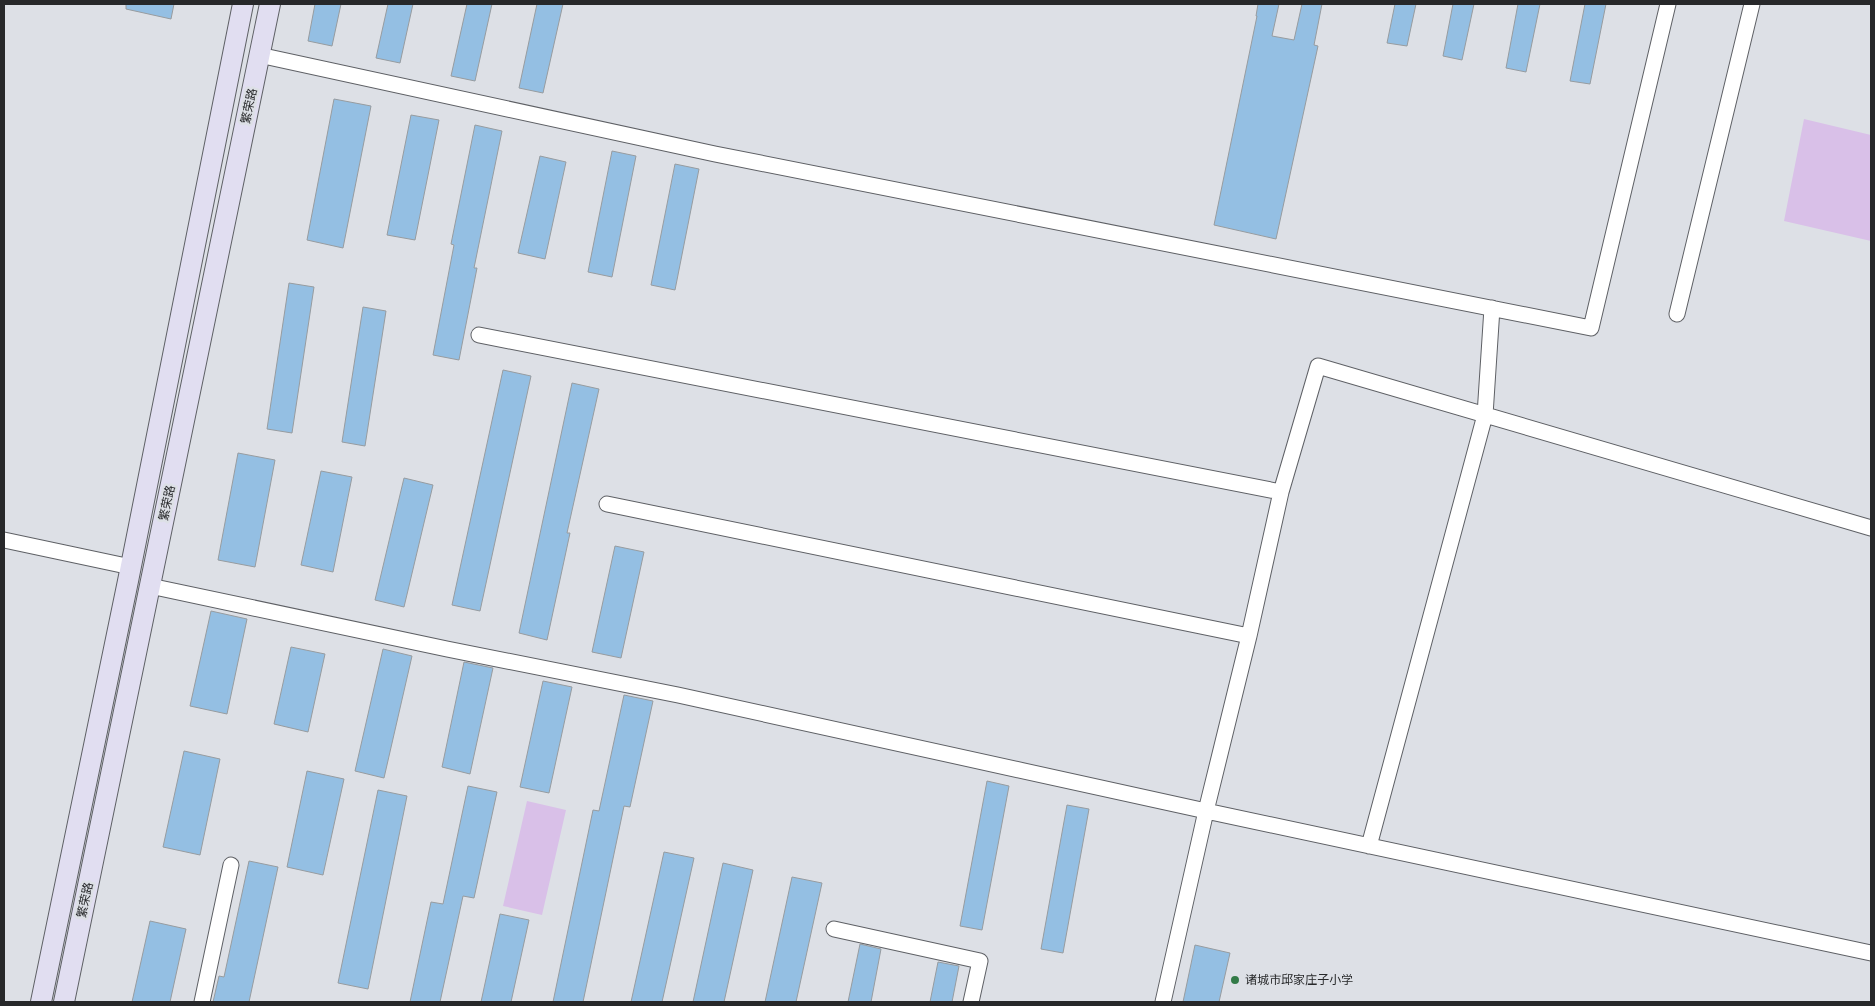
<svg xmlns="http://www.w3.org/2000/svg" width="1875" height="1006" font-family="'DM Sans','Noto Sans SC',sans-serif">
<rect width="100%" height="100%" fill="#dde0e6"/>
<path fill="#d9c0e8" d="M1804 119 1871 135V241L1784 221Z
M527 801 566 810 542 915 503 906Z"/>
<path fill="#94bfe3" stroke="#979ca0" d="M126 4H174L171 19 126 9Z
M315 4H341L332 46 308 41Z
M388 4H413L400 63 376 58Z
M467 4H492L475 81 451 76Z
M537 4H563L543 93 519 88Z
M1258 4H1279L1272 36 1294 40 1302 4H1322L1314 45 1318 46 1276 239 1214 225 1257 16H1256Z
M1395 4H1416L1407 46 1387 43Z
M1453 4H1474L1462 60 1443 56Z
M1518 4H1540L1526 72 1506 68Z
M1585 4H1606L1590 84 1570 81Z
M334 99 371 106 343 248 307 240Z
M411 115 439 120 415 240 387 235Z
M475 125 502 131 474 268H477L459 360 433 355 454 245 451 244Z
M612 151 636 156 612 277 588 272Z
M540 156 566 162 545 259 518 253Z
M675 164 699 169 675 290 651 285Z
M289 283 314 287 292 433 267 429Z
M363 307 386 311 365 446 342 442Z
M503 370 531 376 480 611 452 605Z
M572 383 599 389 567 533H570L547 640 519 633Z
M238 453 275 460 255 567 218 560Z
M321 471 352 477 333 572 301 565Z
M404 478 433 485 404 607 375 600Z
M615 546 644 552 621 658 592 652Z
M211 611 247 619 227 714 190 706Z
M291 647 325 654 308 732 274 724Z
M383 649 412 656 384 778 355 771Z
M464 662 493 668 470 774 442 767Z
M543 681 572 687 549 793 520 787Z
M624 695 653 701 630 807 624 806 583 1002H553L593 810 599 811Z
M184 751 220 759 200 855 163 847Z
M307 771 344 779 323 875 287 867Z
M987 781 1009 786 982 930 960 926Z
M468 786 497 792 474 898 463 896 440 1002H410L431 902 443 904Z
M378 790 407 796 368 989 338 983Z
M1067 805 1089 809 1063 953 1041 949Z
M664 852 694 858 662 1002H631Z
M249 861 278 867 249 1002H213L219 976 224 977Z
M723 863 753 870 724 1002H693Z
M792 877 822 883 796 1002H765Z
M500 914 529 920 511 1002H481Z
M150 921 186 929 170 1002H132Z
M860 944 881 949 871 1002H848Z
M1195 945 1230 953 1219 1002H1183Z
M938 962 959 966 952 1002H930Z"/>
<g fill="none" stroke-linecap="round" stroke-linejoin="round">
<defs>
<path id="street" d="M259 55 715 154 1591 328 1668 4
M1677 314 1752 4
M479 335 1281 492 1318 366 1871 528
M607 504 1249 636 1281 492
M4 540 131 567
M150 586 447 649 678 695 1206 811 1871 953
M1369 846 1485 415 1492 308
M834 929 980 961 971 1002
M202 1002 231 865
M1163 1002 1206 811 1249 636"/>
<path id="secondary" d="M41 1002 128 581 243 4
M64 1002 270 4"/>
</defs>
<use href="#street" stroke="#5e6065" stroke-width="17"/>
<use href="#secondary" stroke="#5e6065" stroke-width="22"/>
<use href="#street" stroke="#fff" stroke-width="15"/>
<use href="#secondary" stroke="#e1def1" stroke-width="20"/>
</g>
<circle fill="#327a47" stroke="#dde0e6" stroke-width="2" cx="1235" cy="980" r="5"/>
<g text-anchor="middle" stroke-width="5" stroke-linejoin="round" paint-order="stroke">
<g font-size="12" fill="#27282a" stroke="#dde0e6">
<text transform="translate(249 106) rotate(-78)" y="4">繁荣路</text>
<text transform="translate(167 503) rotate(-78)" y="4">繁荣路</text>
<text transform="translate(85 900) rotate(-78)" y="4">繁荣路</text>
</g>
<g font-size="12" fill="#27282a" stroke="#dde0e6" text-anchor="start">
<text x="1245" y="984">诸城市邱家庄子小学</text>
</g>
</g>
<rect width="1875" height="1006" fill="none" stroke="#27282a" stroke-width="10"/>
</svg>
